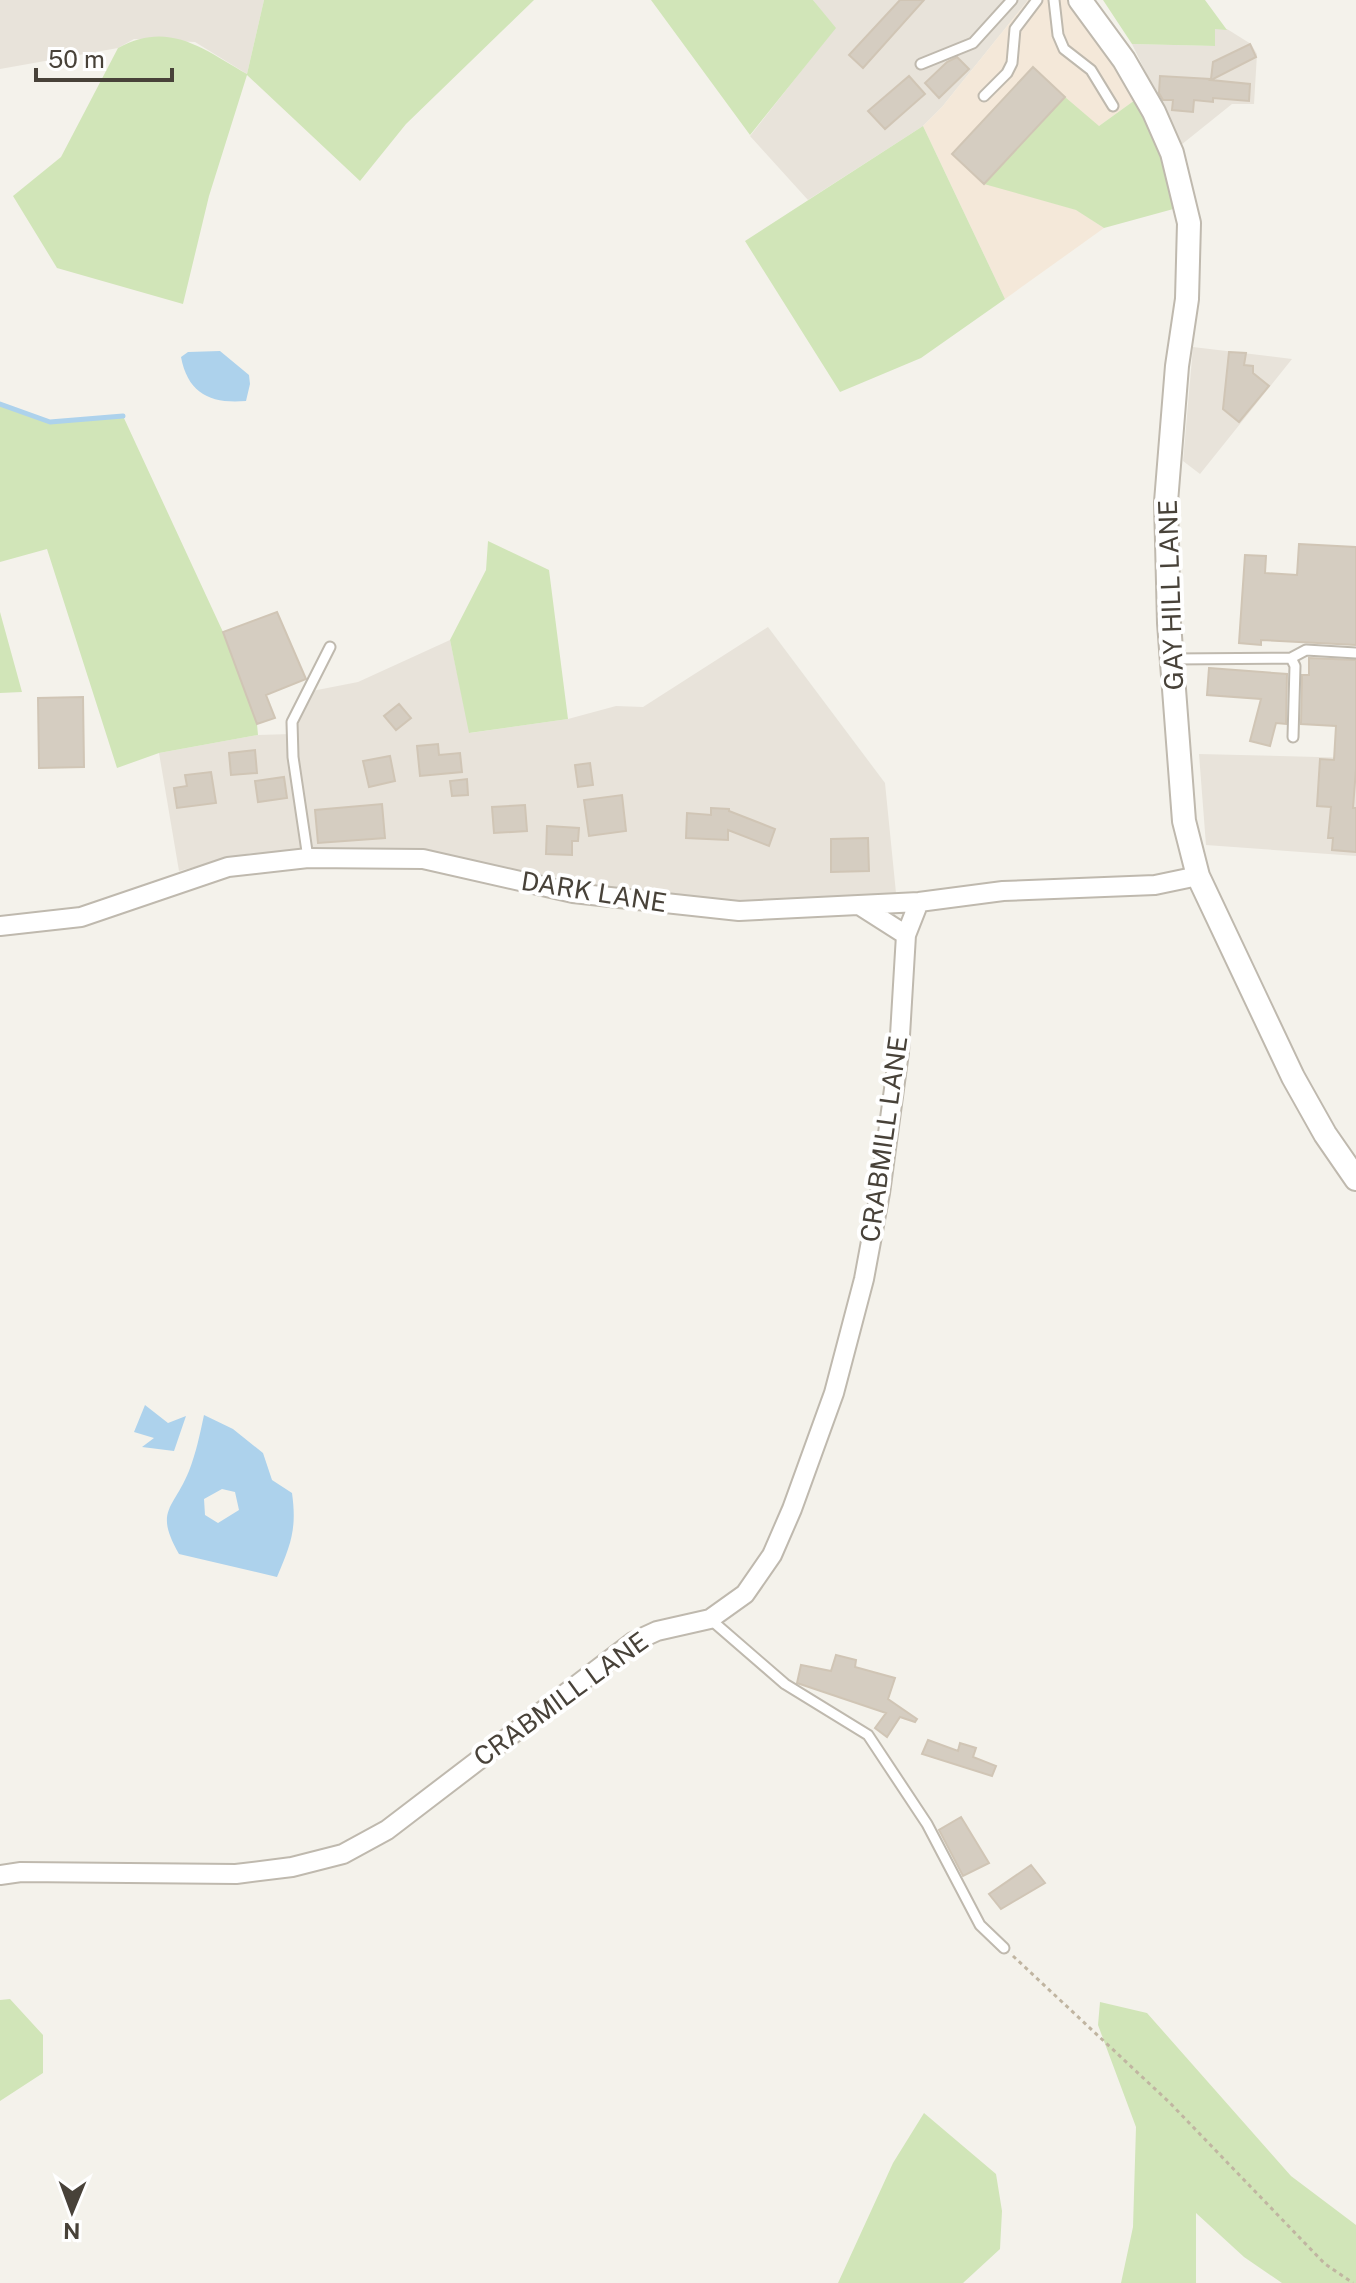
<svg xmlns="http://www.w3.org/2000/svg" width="1356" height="2283" font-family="'Public Sans',sans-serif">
<rect width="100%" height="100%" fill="#f4f2eb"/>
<path fill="#e8e3da" d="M0 0H264L247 74 195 42 134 39 118 48 0 69Z
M813 0H1028L942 107 923 126 808 200 750 136 835 28Z
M1215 29H1227L1251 44 1257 54 1254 104H1232L1181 145 1132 44 1214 46Z
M1193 347 1292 359 1200 474 1183 461Z
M768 627 885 783 896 893 736 901 605 886 449 857 380 849 251 853 179 871 159 753 258 735 291 734 312 691 358 682 450 640 470 733 568 719 616 706 643 707Z
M1199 754 1356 758V856L1206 845Z"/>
<path fill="#f4e8d9" d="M1028 0H1069L1100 38 1135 100 1099 126 984 183 1077 210 1104 228 1005 299 923 126 942 107Z"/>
<path fill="#d1e5b8" d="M264 0H534L406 124 360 181 247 75 209 196 183 304 57 268 13 196 61 157 118 48C169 20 203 49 247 74Z
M651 0H813L836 28 750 135Z
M1103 0H1205L1227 30 1215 29V46L1132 44Z
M1065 97 1099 126 1135 100 1166 162 1177 208 1104 228 1076 210 984 184Z
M923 126 1005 299 921 358 840 392 745 241Z
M0 404 50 422 123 416 223 632 257 724 258 735 159 753 117 768 47 549 0 562Z
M488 541 549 570 568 719 469 733 450 640 486 570Z
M0 612 22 692 0 693Z
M10 1999 43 2035V2073L0 2101V2000Z
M1100 2002 1147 2013 1291 2176 1356 2225V2283H1282L1244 2257 1196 2213V2283H1121L1133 2227 1136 2127 1098 2025Z
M924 2113 996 2174 1002 2211 1000 2249 963 2283H838L893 2163Z"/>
<path fill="#add2ec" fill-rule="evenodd" d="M220 351 249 375 250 384 246 401C211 404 188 394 181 357L188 352Z
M145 1405 168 1423 186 1416 174 1451 142 1447 154 1438 134 1432Z
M204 1415 233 1429 263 1453 272 1480 292 1493C297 1529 291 1544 277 1577L179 1554C154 1510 173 1510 189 1471 196 1453 200 1434 204 1415ZM222 1489 235 1492 239 1510 218 1523 205 1515 204 1499Z"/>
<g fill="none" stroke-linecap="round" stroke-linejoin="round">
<path stroke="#add2ec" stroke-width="5" d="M0 404 50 422 123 416"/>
</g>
<path fill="#d5cdc1" stroke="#d0c5b5" stroke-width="2" d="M900 0H924L863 68 849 55Z
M1250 44 1256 57 1211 80 1250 84 1249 101 1213 98V102L1194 100 1193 112 1172 110 1173 100H1163L1159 93 1160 76 1211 79 1213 62Z
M957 57 969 69 939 98 925 83 947 62Z
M1033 67 1065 97 984 184 952 154Z
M909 76 925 94 885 129 868 111Z
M1229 352 1246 353 1244 365 1253 366V373L1269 386 1239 422 1223 409Z
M1299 544 1356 547V645L1261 640V645L1239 643 1245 555 1266 556 1265 573 1297 575Z
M277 612 306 679 266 695 275 718 257 724 223 632Z
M1309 658 1356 660V769L1353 808H1356V852L1332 850 1333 838H1328L1331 807 1317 806 1320 759 1334 760 1336 726 1301 724 1302 675H1309Z
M1209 668 1287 674 1286 724 1276 723 1270 746 1250 741 1261 699 1207 695Z
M83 697 84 767 39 768 38 698Z
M399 704 411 718 396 730 384 716Z
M438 744 439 755 460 753 462 772 420 776 417 746Z
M255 750 257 773 231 775 229 753Z
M390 756 395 781 369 787 363 761Z
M590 763 593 785 578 787 575 765Z
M211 772 216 803 177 808 174 788 187 786 185 775Z
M284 777 287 798 258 802 255 781Z
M467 779 468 795 452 796 450 781Z
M622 795 626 831 589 836 584 800Z
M382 804 385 838 318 843 315 810Z
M525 805 527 831 494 833 492 807Z
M711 808 729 809V811L775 829 769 846 728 830V840L686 838 687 813 711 815Z
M547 826 579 828 578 841H572V855L546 854Z
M868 838 869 871 831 872V839Z
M836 1655 856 1660 855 1667 895 1678 888 1699 917 1719 915 1722 900 1717 887 1737 875 1728 886 1713 797 1683 801 1665 831 1671Z
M928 1740 958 1751 960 1743 976 1748 973 1757 996 1766 992 1776 922 1754Z
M961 1817 989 1863 963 1876 939 1830Z
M1031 1865 1045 1883 1001 1909 989 1894Z"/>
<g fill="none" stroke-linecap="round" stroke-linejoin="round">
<defs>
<path id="service" d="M1054 0 1058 35 1064 49 1091 70 1113 106
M921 64 973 43 1012 0
M984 96 1007 73 1012 63 1015 29 1037 0
M1291 658 1306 650 1356 653
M1172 659 1291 658 1295 666 1293 737
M308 858 293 757 292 722 330 647
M710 1619 785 1684 868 1735 927 1824 980 1925 1004 1948"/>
<path id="minor" d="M859 905 906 935
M0 926 81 917 228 867 308 858 423 859 573 893 739 911 919 902 1003 891 1155 885 1198 876
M0 1875 21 1872 236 1874 292 1867 343 1854 387 1830 633 1642 657 1631 710 1619 745 1594 772 1555 792 1509 834 1393 864 1279 880 1193 899 1052 906 935 919 902"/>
<path id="tertiary" d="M1080 0 1124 60 1154 112 1172 153 1189 223 1187 299 1177 366 1166 502 1169 623 1184 821 1198 876 1293 1077 1325 1134 1356 1179"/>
</defs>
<use href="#service" stroke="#bfb9ae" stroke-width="13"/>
<use href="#minor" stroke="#bfb9ae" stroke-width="22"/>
<use href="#tertiary" stroke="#bfb9ae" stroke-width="26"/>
<path stroke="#c0b5a1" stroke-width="3" stroke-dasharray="4 4" stroke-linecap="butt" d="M1013 1956 1170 2103 1325 2264 1353 2283"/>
<use href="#service" stroke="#fff" stroke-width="9"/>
<use href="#minor" stroke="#fff" stroke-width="18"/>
<use href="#tertiary" stroke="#fff" stroke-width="22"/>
</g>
<g text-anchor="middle" stroke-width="8" stroke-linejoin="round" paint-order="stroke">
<g font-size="26" fill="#484239" stroke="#fff">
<text transform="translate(1171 595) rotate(-92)" y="9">GAY HILL LANE</text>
<text transform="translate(594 892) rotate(9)" y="9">DARK LANE</text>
<text transform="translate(884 1139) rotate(-82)" y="9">CRABMILL LANE</text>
<text transform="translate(561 1699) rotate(-36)" y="9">CRABMILL LANE</text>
</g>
</g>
<g transform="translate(72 2211) rotate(181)" stroke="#ffffff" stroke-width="6" paint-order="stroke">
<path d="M0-6L14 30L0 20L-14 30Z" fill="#484239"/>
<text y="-12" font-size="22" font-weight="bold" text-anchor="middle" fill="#484239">N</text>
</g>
<path d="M36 68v12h136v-12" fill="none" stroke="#484239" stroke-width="4"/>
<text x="48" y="68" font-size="24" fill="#484239" stroke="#ffffff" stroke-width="6" paint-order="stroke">50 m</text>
</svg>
